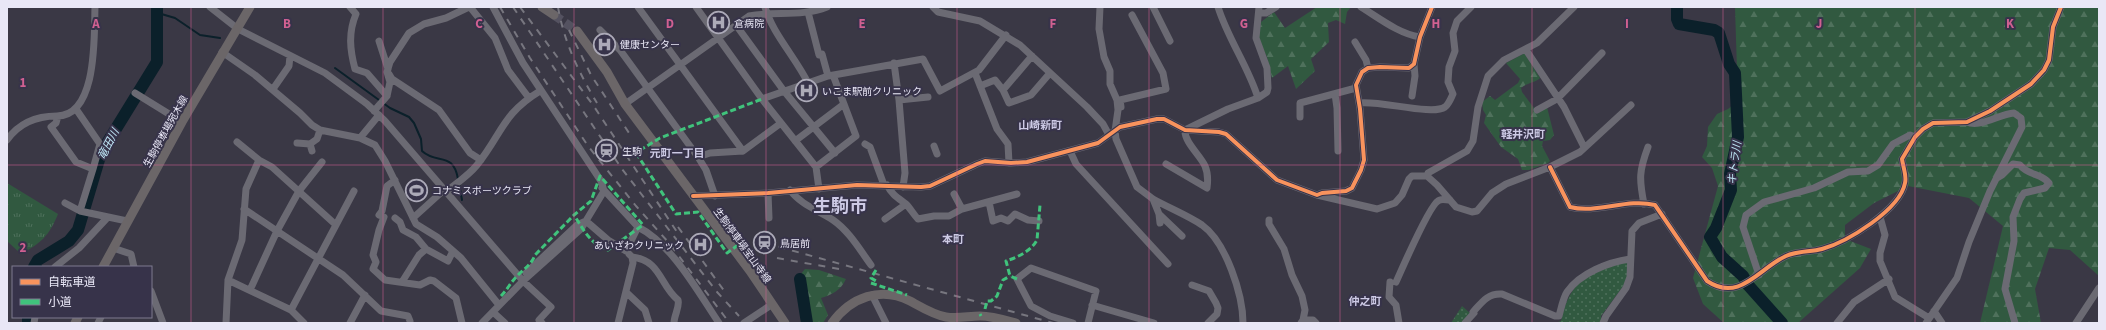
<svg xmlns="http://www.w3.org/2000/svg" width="2106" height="330" font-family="'Source Sans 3','Noto Sans JP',sans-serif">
<defs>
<pattern id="grass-tufts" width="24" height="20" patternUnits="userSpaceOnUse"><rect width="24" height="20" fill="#315940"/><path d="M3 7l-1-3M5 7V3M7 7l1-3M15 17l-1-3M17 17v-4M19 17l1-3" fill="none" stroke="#4f715c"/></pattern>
<pattern id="forest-firs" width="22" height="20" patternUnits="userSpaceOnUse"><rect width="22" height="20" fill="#315940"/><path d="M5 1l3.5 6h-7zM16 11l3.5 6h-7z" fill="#4f715c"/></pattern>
<pattern id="park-dots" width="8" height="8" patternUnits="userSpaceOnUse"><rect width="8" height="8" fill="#315940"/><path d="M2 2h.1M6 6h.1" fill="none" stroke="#4f715c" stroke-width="1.8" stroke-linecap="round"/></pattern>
</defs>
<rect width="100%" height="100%" fill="#3a3845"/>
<path fill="url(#grass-tufts)" d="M7 183 58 214C49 236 41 243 21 254L7 241Z"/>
<path fill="url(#forest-firs)" d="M1317 7H1351L1347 12 1345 24 1336 20 1328 23 1329 42 1311 59 1315 71 1296 89 1288 66 1272 78 1267 57 1258 38 1261 22 1274 12 1285 28Z
M1735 7H2099V276L2070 250 2049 248 2035 289 2041 323H1980L2003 226 1969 198 1908 186 1874 203 1845 225V239L1871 249 1860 268 1798 323H1724L1703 304 1693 278 1718 186 1712 168 1702 157 1707 146 1708 127 1717 114 1728 109 1738 101Z
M1523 54H1525L1540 78C1535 83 1526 83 1521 88L1522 92 1537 112 1547 107 1554 135 1550 140 1543 141 1542 146 1550 161 1548 163 1529 170H1522L1518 159 1501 147 1484 123 1486 115 1483 110 1482 102 1490 96 1495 100 1518 83 1520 79 1506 63Z
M805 269 819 270 846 279C841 290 832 295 821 298L828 315 823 323H808C807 318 807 312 805 307 799 290 791 285 805 269Z"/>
<path fill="url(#park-dots)" d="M1626 262 1628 264V277L1626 278 1627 281 1601 316 1602 323H1555L1561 321C1570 280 1588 272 1626 262Z
M1462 306 1471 314 1462 323H1451Z"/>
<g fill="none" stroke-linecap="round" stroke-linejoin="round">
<path stroke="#0b202a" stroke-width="2" d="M158 13 175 18 200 35 220 38
M335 68 390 108 409 117 414 123 421 139 422 151C437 165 453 151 458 179
M459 183 462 200"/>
<path stroke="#0b202a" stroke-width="12" d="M1677 7V19L1679 24 1714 30 1719 33 1729 64 1735 73 1738 137 1730 174 1731 190 1716 228 1710 237 1722 257 1743 276 1748 285 1782 323
M34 267 38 260 69 241 78 230 101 153 157 62V7
M800 279 807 323
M28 317V323"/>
<path stroke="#545260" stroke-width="9" stroke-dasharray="9 4.5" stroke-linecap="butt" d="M554 15 577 31"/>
<path stroke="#6b6a73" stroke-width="7" d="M210 7 238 29 325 73 367 104 385 121 523 281 551 307 539 320 542 323
M350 7 356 14C348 33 350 50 355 69L367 73 387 96
M470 7 495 38 508 70 529 98
M638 7 743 151
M696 7 762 99 816 167 819 189
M765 7C772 33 796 58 808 83
M933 7 938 12 980 21 1020 45 1087 107 1103 124 1109 135
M1100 7 1099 29 1104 57 1110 71V84L1117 100 1118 110 1115 131 1116 139 1137 187 1153 199 1159 214 1160 223
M1153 7 1170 41
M1218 7C1228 39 1248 66 1258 98
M1361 7C1379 18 1399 34 1420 37
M808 12 819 55 822 54 828 76
M1259 13H1266L1276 7
M736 25 784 91 835 153
M600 30 620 50 698 157 706 170 715 196
M379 41 388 69
M1355 42 1366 60 1368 68
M1526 50 1564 107 1584 147
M222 52 255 75 300 113 312 125 320 130 360 138 375 145 385 161 416 224 437 237 461 258 499 305
M894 63 899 100 905 173 903 187
M975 73 997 129 1008 144 1009 163
M389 74 392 79 439 110 470 153 481 160
M980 86 995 80 1003 90 1009 103 1031 95 1050 73
M273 89 289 66 290 56
M1003 90 1032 56
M135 93 182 122
M1335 94 1337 108 1338 151
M1412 96 1415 76 1414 64
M762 99 828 76 923 59 940 91 979 70 1006 35
M899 100 928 97
M1359 103C1380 100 1432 116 1445 107 1449 104 1451 98 1453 94L1448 82 1449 67 1455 51 1453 33 1457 21 1471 7
M625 104 749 16C775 11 802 17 827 7
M1121 107 1120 100 1166 89 1163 73 1132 15
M76 109 100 144 93 169
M1537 110 1557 99 1602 53
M374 111 387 96 390 82 387 72 390 62 409 33 424 24 446 18 469 7
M58 116 56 123 51 127 76 162 93 169 80 211
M1300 117V103L1356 88
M360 138 379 115
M7 140C19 123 37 116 57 116 98 116 94 34 95 7
M795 141 844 104
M237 142 259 160 272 167 336 225
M297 143 310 144
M865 144 870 147 884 185
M934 146 937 154
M312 151 310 144 317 139 320 130
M1070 151 1076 164 1168 264
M698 157 710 153 743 151 781 123
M259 160 246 189 242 240 228 280 291 310 304 323
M1166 164 1207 188C1208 181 1208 173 1205 166 1200 155 1184 142 1185 130L1228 109 1258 98 1267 92 1268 88 1267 68 1256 38 1259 7
M816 167 856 136 833 75
M1550 167 1570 207C1597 214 1627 198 1655 205L1707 281C1740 303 1759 268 1786 256 1797 251 1811 252 1822 249 1847 242 1900 210 1905 183 1907 176 1903 167 1902 159L1915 137 1923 129 1933 123 1967 122 1990 111 2031 84 2044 70 2049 60 2053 27 2061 7
M1427 176 1428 173 1467 151 1473 141 1478 107 1488 76 1504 60 1537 43 1574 7
M1997 178 2002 175 2013 164 2020 165C2027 175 2043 174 2049 183L2045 188 2024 193 2020 199 2013 217 2014 241 2005 289 2015 323
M887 185C892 195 898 198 906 204 910 208 914 215 918 219L934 216H949L962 209 1017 194
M790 190C801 205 818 210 833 220 849 231 860 250 871 265
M447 191C457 183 469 175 477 165 502 134 502 114 540 91
M768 193 769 218
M954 194 962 209
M1317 195 1377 209 1395 203 1402 195 1409 179 1412 176H1427L1437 185 1456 207 1472 212 1477 211 1492 193 1506 184 1550 167 1580 152 1631 105
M693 196 768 193 857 185 921 187 930 186 977 164 985 161 1011 163 1027 162 1098 143 1120 127 1157 119H1164L1185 130 1219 132 1226 134 1277 180 1317 195 1322 193 1346 191 1352 188 1361 170 1364 160 1360 109 1356 85 1362 72 1368 68 1380 67 1409 68 1414 64 1420 37 1432 7
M1153 199C1169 208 1187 215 1202 225 1226 242 1243 295 1243 323
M989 202 993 221 1001 218 1008 221 1015 214 1028 220 1039 221
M65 203 80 211 127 221
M1644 204C1639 179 1639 171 1648 147
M244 209 343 275 381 311 408 316 410 321
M1159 214 1182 236
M379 215 382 211 387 186 395 180
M384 217 379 230 373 255 376 262 373 269 385 280 420 285 430 280 434 281 456 298 462 323
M1880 217 1885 235 1880 253V261L1895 297 1929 318
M395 218 400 222 403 230 416 237 426 249 448 261 453 251
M413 218 445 189
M885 219 906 204
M1269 220V224L1284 249 1292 275 1302 296 1305 310 1303 320
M586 221 608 240 626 251 638 227 602 188
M638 227C672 244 698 292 719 323
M113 248 131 254 134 267
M632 257C661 260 660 286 678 300 680 307 674 315 674 323
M55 267 79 248 107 218
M526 273 577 225 586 221
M1759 275 1743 227 1746 215 1764 202 1814 188 1848 172 1868 171 1878 165 1893 144 1910 135 1915 137
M402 282 419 255 426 249
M1390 282 1389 297 1396 305 1399 323
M1396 282C1402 269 1429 206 1438 201 1441 198 1446 200 1450 200
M1192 285 1209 291 1216 303 1218 308 1217 314 1208 323
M250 290 277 231 299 191 322 162
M151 291 163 323
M626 292 645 310 649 323
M872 295 886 323
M1092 305 1154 323
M291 310 354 191
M1934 311 1942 323
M493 312 505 323
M1473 312C1482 302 1488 293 1502 294L1555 316H1559C1561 309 1563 298 1567 292 1580 273 1609 262 1630 259
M34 323 35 317
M98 323 101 317
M226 323 228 280
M350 323 365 295
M482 323 523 281 581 229 604 191 601 181 523 63 493 7
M618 323 633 263 632 257 629 254
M744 323 771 305
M1073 323 1050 316 1031 306 1017 279 1031 268 1096 291 1088 323
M1301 323 1303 320H1313L1316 323
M1465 323 1474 313
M1603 323 1606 316 1626 288 1630 277 1632 231 1639 223 1662 214
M1837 323 1854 302 1889 279
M1926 323 1957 278 1969 242 1990 191 2022 127 2021 118 2014 113C1999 114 1980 128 1967 122
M2076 323 2099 288"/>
<path stroke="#6b6668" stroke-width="9" d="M542 7 554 15
M577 31 607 72 625 104 750 271 785 323
M103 267 182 122 250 7
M75 323 78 317
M832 323C851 297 881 286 910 301 921 307 934 315 946 317 957 319 969 316 980 316 992 316 1005 320 1016 323"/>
<path stroke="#77767f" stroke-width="2" stroke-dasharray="7 7" stroke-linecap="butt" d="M500 7 530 58 588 146 636 206 669 243 728 321
M513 7 622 169 717 292 739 316
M520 7 593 105 679 235
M558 7C564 42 579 73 597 103
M569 30 591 75 629 133
M678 227 725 292
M765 243 1053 323
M777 258 839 269"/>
<path stroke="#40c37c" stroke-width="3" stroke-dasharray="6 3" stroke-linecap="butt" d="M636 153 676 214 698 212 727 253 738 245
M632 155 660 138 762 99
M876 270 871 278 876 281
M1017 279 1010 276 1006 261C1018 257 1031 251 1037 240L1040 205
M871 283 907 295
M501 296C507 290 511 282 517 276 524 269 532 264 535 255L574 215 591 201 600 176 643 225 608 250C591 245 583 229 574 215
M985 309 987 301H991L997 296 1003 280 1010 276
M980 314 981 316"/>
<defs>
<path id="cycleway" d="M1550 167 1570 207C1597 214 1627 198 1655 205L1707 281C1740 303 1759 268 1786 256 1797 251 1811 252 1822 249 1847 242 1900 210 1905 183 1907 176 1903 167 1902 159L1915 137 1923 129 1933 123 1967 122 1990 111 2031 84 2044 70 2049 60 2053 27 2061 7
M693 196 768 193 857 185 921 187 930 186 977 164 985 161 1011 163 1027 162 1098 143 1120 127 1157 119H1164L1185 130 1219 132 1226 134 1277 180 1317 195 1322 193 1346 191 1352 188 1361 170 1364 160 1360 109 1356 85 1362 72 1368 68 1380 67 1409 68 1414 64 1420 37 1432 7"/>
</defs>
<use href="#cycleway" stroke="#37334a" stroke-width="6"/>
<use href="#cycleway" stroke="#f8935d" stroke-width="4"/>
</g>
<path fill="none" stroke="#d06091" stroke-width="1" stroke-opacity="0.55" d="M191 7V323M383 7V323M574 7V323M766 7V323M957 7V323M1149 7V323M1340 7V323M1532 7V323M1723 7V323M1915 7V323M7 165H2099"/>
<defs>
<symbol id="hospital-ring" viewBox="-11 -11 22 22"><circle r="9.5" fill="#37334a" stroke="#acaab8" stroke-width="1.5"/><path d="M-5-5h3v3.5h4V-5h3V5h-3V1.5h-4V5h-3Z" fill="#acaab8"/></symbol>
<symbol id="station-ring" viewBox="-11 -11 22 22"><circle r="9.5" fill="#37334a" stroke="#acaab8" stroke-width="1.5"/><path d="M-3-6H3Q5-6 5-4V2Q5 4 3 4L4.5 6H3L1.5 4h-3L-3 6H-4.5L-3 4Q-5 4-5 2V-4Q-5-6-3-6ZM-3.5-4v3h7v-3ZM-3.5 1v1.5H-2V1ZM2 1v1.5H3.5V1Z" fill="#acaab8"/></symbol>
<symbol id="stadium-ring" viewBox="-11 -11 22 22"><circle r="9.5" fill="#37334a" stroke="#acaab8" stroke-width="1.5"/><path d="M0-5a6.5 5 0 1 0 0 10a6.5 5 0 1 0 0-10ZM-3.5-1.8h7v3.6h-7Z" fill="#acaab8"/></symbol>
</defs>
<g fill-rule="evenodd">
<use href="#hospital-ring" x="706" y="10" width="25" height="25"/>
<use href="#hospital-ring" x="592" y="32" width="25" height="25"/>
<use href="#hospital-ring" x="794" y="78" width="25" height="25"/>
<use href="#station-ring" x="594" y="138" width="25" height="25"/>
<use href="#stadium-ring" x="404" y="178" width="25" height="25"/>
<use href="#station-ring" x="752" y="230" width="25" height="25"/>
<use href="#hospital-ring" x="688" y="232" width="25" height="25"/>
</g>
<g text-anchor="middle" stroke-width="4" stroke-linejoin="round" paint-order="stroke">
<g font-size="10" fill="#e9e7f6" stroke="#37334a" text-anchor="start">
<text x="734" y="27">倉病院</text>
<text x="620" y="48">健康センター</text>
<text x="822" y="95">いこま駅前クリニック</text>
<text x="622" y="155">生駒</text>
<text x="432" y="194">コナミスポーツクラブ</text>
<text x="780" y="247">鳥居前</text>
<text x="684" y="249" text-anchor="end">あいざわクリニック</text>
</g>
<g font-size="10" fill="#e9e7f6" stroke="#37334a">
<text transform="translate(165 131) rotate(-61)" y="4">生駒停車場宛木線</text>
<text transform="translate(743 245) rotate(54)" y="4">生駒停車場宝山寺線</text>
</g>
<g font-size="11" font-weight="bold" fill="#cdcae5" stroke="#37334a">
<text x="1040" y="129">山崎新町</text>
<text x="1523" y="138">軽井沢町</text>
<text x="677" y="157">元町一丁目</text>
<text x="953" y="243">本町</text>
<text x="1365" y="305">仲之町</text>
</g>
<g font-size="11" font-style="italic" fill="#bee5f5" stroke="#37334a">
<text transform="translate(108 144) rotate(-62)" y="4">竜田川</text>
<text transform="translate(1734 163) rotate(-82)" y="4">キトラ川</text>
</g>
<g font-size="18" font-weight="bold" fill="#cdcae5" stroke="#37334a">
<text x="840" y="212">生駒市</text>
</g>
</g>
<g font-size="13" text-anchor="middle" font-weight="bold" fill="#d06091" stroke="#37334a" stroke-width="4" stroke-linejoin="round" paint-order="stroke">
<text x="96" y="28">A</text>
<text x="287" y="28">B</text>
<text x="479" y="28">C</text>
<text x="670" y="28">D</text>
<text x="862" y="28">E</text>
<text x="1053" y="28">F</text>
<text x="1244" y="28">G</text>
<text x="1436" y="28">H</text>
<text x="1627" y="28">I</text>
<text x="1819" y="28">J</text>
<text x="2010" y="28">K</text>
<text x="23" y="87">1</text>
<text x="23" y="252">2</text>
</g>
<rect width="2106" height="330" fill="none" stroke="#e9e7f6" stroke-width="16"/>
<rect x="12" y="266" width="140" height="52" fill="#37334a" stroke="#7e7b8f"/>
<rect x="20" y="279" width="20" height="6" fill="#f8935d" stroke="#7e7b8f"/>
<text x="48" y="286" font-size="12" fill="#e9e7f6">自転車道</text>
<rect x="20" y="299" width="20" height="6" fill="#40c37c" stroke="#7e7b8f"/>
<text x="48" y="306" font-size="12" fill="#e9e7f6">小道</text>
</svg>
